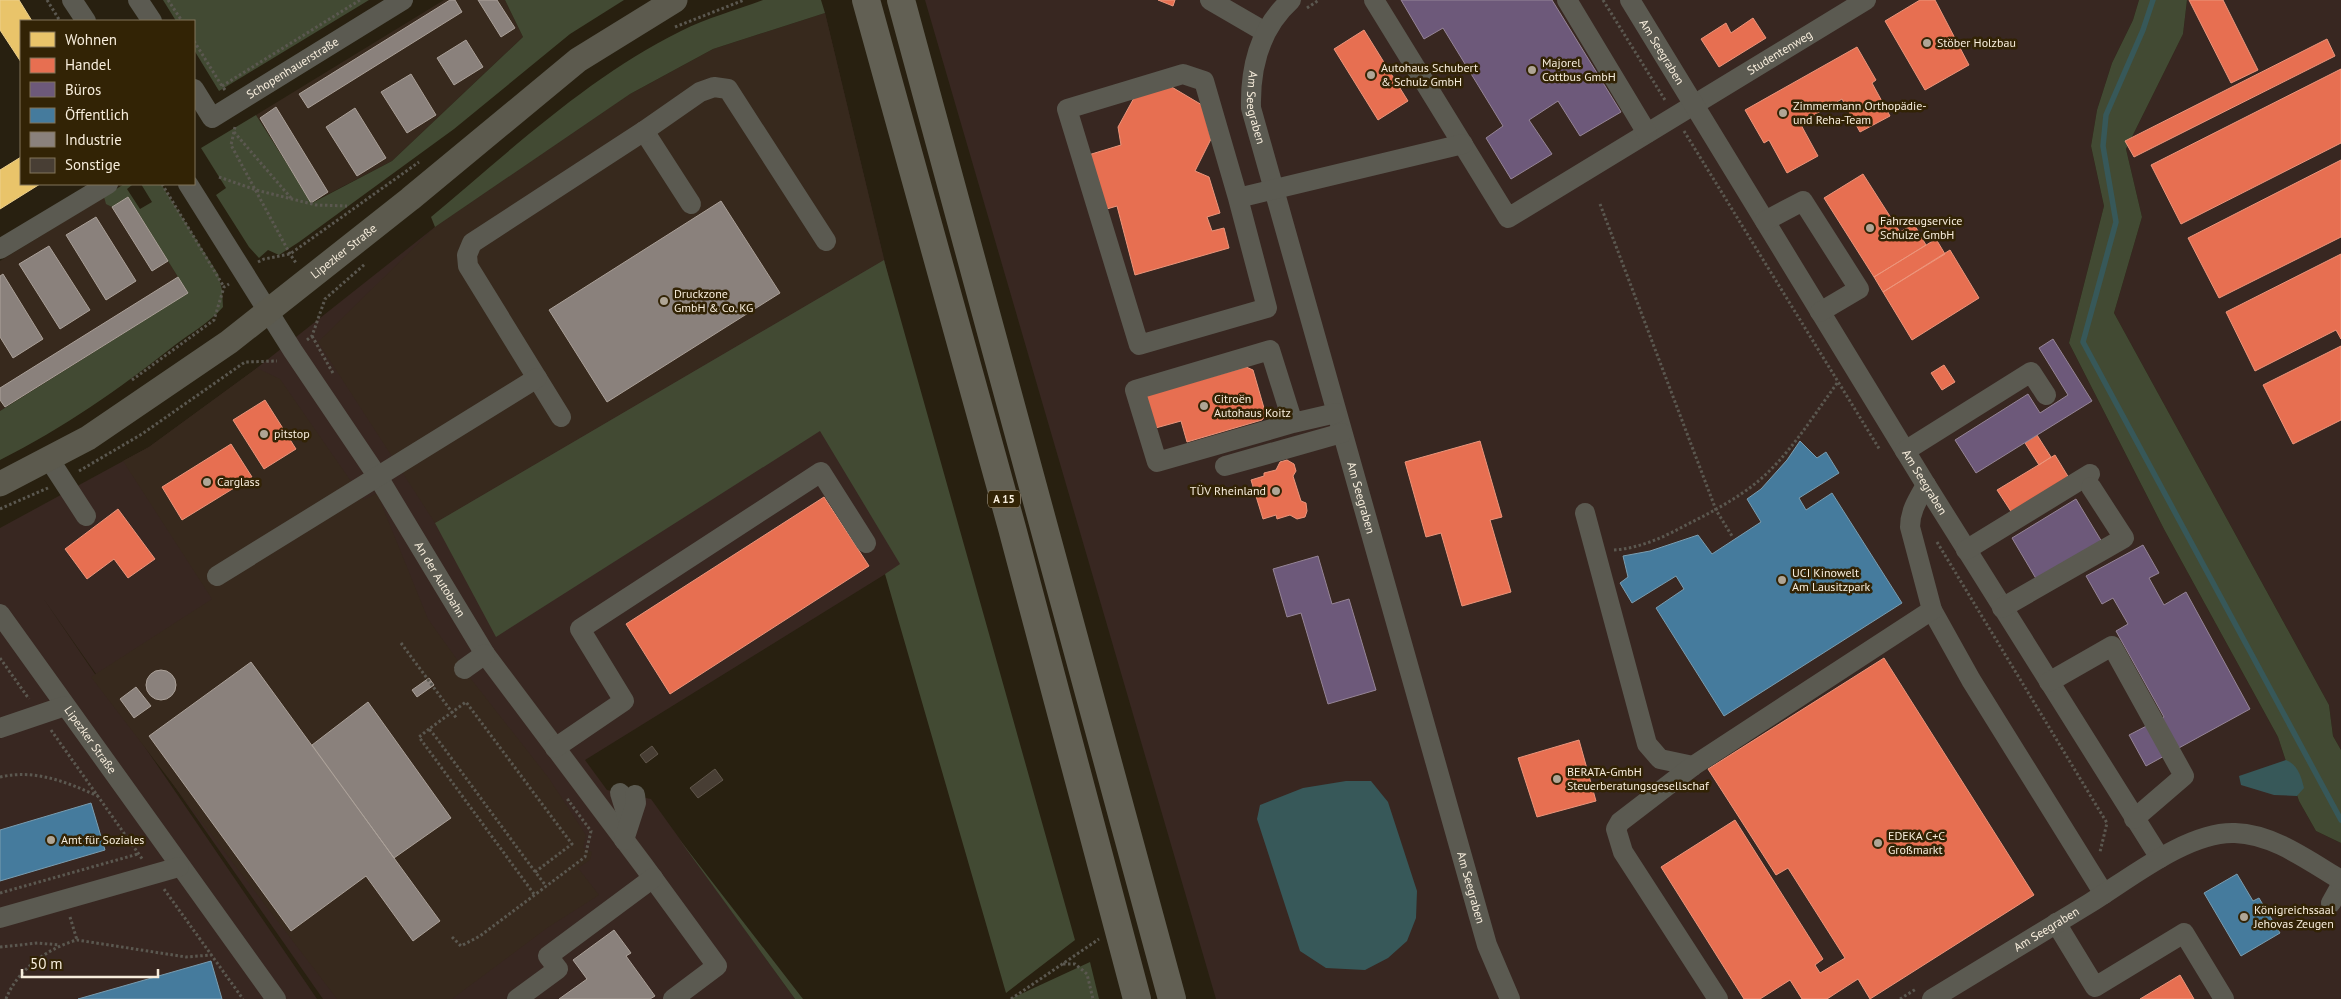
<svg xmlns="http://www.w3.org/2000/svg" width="2341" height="999" font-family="'PT Sans',sans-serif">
<rect width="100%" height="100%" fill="#282010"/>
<path fill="#382721" d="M925 0H2139L2133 20 2112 63 2097 110 2091 146 2104 206 2069 343 2165 531 2278 737 2299 801 2316 831 2341 843V999H1216Z
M2187 0H2341V750L2333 736 2329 705 2114 313 2142 217 2126 149 2183 34Z
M825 13 950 534 585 760 607 790 651 799 795 999H323L43 598 317 999H0V528L149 447 253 371 435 227 630 94Z"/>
<path fill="#37291d" d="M444 0H505L523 37 392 161 311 203 256 115Z
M825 13 884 260 435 523 318 342 435 227 630 94 713 49Z
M104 197H128L188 293 0 411V261Z
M257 368 280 379 364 500 377 493 428 619 471 679 548 777 586 835 583 848 592 852 590 860 578 868 599 895 547 928 452 999H337L91 677 212 599 123 461 149 447Z"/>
<path fill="#424a33" d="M163 0H369L219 91 194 50V21H176Z
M505 0H624L570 34 454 129 299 242 279 255 268 250 259 258 249 247 216 195 226 188 201 148 256 115 312 203 392 161 523 37Z
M763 0H821L825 13 713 49 630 94 435 227 431 217C510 151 588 77 681 31 707 18 736 10 763 0Z
M2139 0H2187L2183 34 2126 149 2142 217 2114 313 2329 705 2333 736 2341 750V843L2316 831 2299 801 2278 737 2165 531 2069 343 2104 206 2091 146 2097 110 2112 63 2133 20Z
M124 184H131L132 185 127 189 140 209 152 202 141 184H161L218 274 222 290 223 307C210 322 191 333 175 345 118 390 65 427 0 460V411L188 293 128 197 112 207 106 204 104 197Z
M884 260 1075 940 1006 993 885 574 900 564 820 431 496 637 435 523Z
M679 839 803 999H795Z
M1090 962 1099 999H1010Z"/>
<path fill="#375859" d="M2286 760C2298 765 2301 776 2304 788L2297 796 2274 795 2241 785 2239 776Z
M1346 781H1371L1388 802 1417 891 1416 918 1407 941 1388 958 1365 970 1326 968 1300 951 1257 819 1260 805 1303 788Z"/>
<path fill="#e9c46a" stroke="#edd08c" d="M0 0H19L32 21H21V62L0 30Z
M21 157V184H40L0 209V170Z"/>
<path fill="#e76f51" stroke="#ec957b" d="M1158 0H1175L1173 6Z
M1920 0H1935L1969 65 1925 90 1885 21Z
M2189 0H2223L2258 70 2231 83Z
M1753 18 1766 38 1719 67 1701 39 1726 23 1731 33Z
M1364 30 1408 101 1378 120 1334 49Z
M2327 39 2335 56 2134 157 2125 141Z
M1857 47 1876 80 1872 83 1890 116 1860 132 1842 99 1800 123 1818 156 1787 173 1769 140 1764 143 1745 110Z
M2341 69V143L2181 224 2151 165Z
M1170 86 1202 105 1211 139 1195 171 1209 177 1220 213 1207 217 1212 231 1224 228 1229 248 1135 275 1117 206 1100 211 1085 156 1121 145 1118 127 1135 96Z
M2341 160V237L2219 298 2188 238Z
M1863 174 1900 232 1914 224 1926 245 1874 277 1824 198Z
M1936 239 1945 254 1883 292 1874 277Z
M1950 250 1979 298 1912 340 1883 292Z
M2341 254V339L2336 330 2255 371 2226 312Z
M2341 346V420L2293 444 2263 385Z
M1944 365 1955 382 1942 390 1931 373Z
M1246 367 1253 370 1266 415 1262 420 1187 442 1181 421 1152 429 1143 396Z
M265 400 296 449 264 469 233 420Z
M2037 435 2051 457 2039 465 2025 443Z
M1480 441 1502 517 1490 520 1511 592 1462 606 1441 533 1426 537 1405 462Z
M231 444 252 477 182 520 162 487Z
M2055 455 2069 478 2012 513 1997 490Z
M1287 460 1294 464 1296 471 1293 476 1301 501 1306 503 1307 511 1305 517 1297 519 1290 515 1277 519 1276 515 1263 519 1251 480 1264 476V473L1276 470 1280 462Z
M824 497 869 566 670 694 626 624Z
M118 509 155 559 128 578 114 559 87 579 65 549Z
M1884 658 2034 895 1870 999 1858 979 1827 999H1802L1790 980 1760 999H1744L1661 867 1735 820 1823 959 1815 965 1820 973 1845 958 1788 868 1776 875 1708 769Z
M1579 740 1596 801 1537 817 1518 758Z
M2180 975 2194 999H2140Z"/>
<path fill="#6d597a" stroke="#968597" d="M1401 0H1552L1621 112 1580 136 1558 101 1529 120 1552 154 1511 179 1486 138 1503 126 1443 28 1424 39Z
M2053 339 2092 401 1976 473 1955 440 2028 394 2040 413 2068 395 2039 348Z
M2076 499 2102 542 2038 582 2012 538Z
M2143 545 2159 573 2149 578 2164 605 2186 592 2250 709 2146 766 2129 735 2164 717 2116 631 2128 624 2113 598 2102 604 2086 576Z
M1318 556 1332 604 1349 599 1376 690 1328 704 1301 613 1287 617 1273 569Z"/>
<path fill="#457b9d" stroke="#7a9db0" d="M1800 441 1817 458 1826 452 1839 473 1799 498 1806 510 1832 493 1902 603 1724 716 1656 608 1684 589 1676 576 1632 603 1620 583 1628 577 1623 556 1650 551 1698 535 1712 554 1761 522 1747 499 1761 489 1787 460Z
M91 803 105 850 0 881V830Z
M2237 874 2253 901 2259 898 2280 933 2241 956 2204 893Z
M211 961 222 999H78Z"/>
<path fill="#8a817c" stroke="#aba199" d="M450 0H455L462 12 308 108 299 94Z
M478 0H497L515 28 501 37Z
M466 40 483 67 454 85 437 58Z
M411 74 436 115 407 133 381 92Z
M276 107 328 192 311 203 260 118Z
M355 108 386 158 357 176 326 127Z
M128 197 168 261 152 271 112 207Z
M721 201 780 293 607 402 549 310Z
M96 217 136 281 106 300 66 235Z
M49 246 90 310 60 329 19 264Z
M3 274 43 339 13 358 0 337V276Z
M178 277 188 293 5 407 0 400V388Z
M251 662 440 921 413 941 366 876 291 931 149 736Z
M146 685a15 15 0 1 1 30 0a15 15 0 1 1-30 0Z
M429 678 434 685 417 697 412 690Z
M136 687 151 706 134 718 120 699Z
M368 702 451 818 394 858 312 745Z
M614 930 631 953 626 956 655 996 650 999H559L587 979 573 960Z"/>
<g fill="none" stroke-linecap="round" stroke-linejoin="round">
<path stroke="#375859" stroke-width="5.5" d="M2153 0 2143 30 2106 115 2103 146 2116 222 2083 342 2341 820"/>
</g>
<path fill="#483e34" stroke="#60564b" d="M652 746 658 754 646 763 640 755Z
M715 769 723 780 698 798 690 788Z"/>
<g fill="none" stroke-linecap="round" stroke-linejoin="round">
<path stroke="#5b5850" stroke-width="3" stroke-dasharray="2.5 2.5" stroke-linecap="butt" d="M47 0 60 21
M168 0 182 21
M1603 0 1665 100
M1307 8 1319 0
M675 27 744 0
M194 41 222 86
M225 90 222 86 360 0
M235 127 231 145 290 254 296 263
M1684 131 1880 450
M234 132 291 198
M219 177 256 190 316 205 347 206
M162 184 224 287
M1600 204 1716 510 1732 536
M258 262 264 259 290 254 419 162
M312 336 334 375
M307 340 312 336 325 299 365 264
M132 380 214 320 224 287 229 284
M79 471 142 434 245 362 277 361
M0 509 48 488
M1937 542 2107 823 2100 852
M1614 550C1641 548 1664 537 1688 524 1712 512 1736 499 1756 483 1789 456 1813 416 1838 382
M401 643 457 719
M0 658 29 699
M429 729 419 737 534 894
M51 730 143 860
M0 777C36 769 66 782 98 796
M535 872 572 844 466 702 429 729 435 736 530 865 546 886
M164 889 243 999
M0 893 138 854
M70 917 77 940
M452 937 461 946 480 936 585 857 591 831 568 800 570 799
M0 947 38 943 59 945
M1063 964H1075L1087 974 1093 999
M6 999C17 970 48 948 77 940L186 957 211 955
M1011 999 1099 939
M1900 999 1916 989"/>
<g stroke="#5b5a51" stroke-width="20">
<path d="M72 0 86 21"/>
<path d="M138 0 152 21"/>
<path d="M1210 0 1265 32"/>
<path id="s1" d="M1291 0C1260 28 1250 67 1251 108L1487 945 1510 999"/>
<path id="s2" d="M1374 0 1508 218 1866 0"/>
<path d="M1567 0 1647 133"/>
<path id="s3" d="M1630 0 1926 485 2160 858"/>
<path id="s4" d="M194 89 212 118 403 0"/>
<path d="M644 131 691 204"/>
<path id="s5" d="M188 184 293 351 378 477 485 654 644 866 717 966 673 999"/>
<path d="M1238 198 1204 81 1183 74 1067 109 1139 345 1267 308 1238 198 1463 144"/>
<path d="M1765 221 1803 201 1859 289 1820 312"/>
<path d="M0 249 108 184"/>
<path d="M561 417 468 266 467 255 472 243 644 131 700 92 714 87 728 89 826 241"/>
<path d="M1293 423 1270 350 1135 390 1157 462 1293 423 1336 413"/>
<path d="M1905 451 2031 372 2046 395"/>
<path d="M49 459 86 516"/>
<path d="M1225 466 1342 433"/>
<path d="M1585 513 1647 744 1660 759 1693 766"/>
<path d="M1966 550 2090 474"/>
<path d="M217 576 537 378"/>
<path d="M2002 608 2124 538 2091 487"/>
<path d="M1932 610 1971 680 2104 894"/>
<path id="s6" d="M0 614 276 999"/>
<path d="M464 669 485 654"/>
<path d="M2049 682 2112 646 2184 776 2134 819"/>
<path d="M0 728 65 706"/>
<path d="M555 748 624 701 580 629 821 472 866 543"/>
<path d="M620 793 629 822"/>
<path d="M624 840 636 803 635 795"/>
<path d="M2331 903 2341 885"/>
<path d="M0 918 179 867"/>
<path d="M2056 923 2095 987 2184 933 2224 999"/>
<path d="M517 999 558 969 548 956 653 878"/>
<path d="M1718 999 1623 852 1616 829 1620 822 1693 766 1932 610 1910 527C1910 511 1918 499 1926 485"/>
<path id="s7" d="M1932 999C1985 967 2037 935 2090 903 2129 879 2188 831 2235 833 2273 834 2309 861 2341 880"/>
</g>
<path stroke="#5c5a4e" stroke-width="25" id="s8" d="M0 484 88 438 229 342 410 199 578 60 675 0"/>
<path stroke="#626054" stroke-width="28" d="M866 0 1012 528 1137 999
M901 0 1172 999"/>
</g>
<g fill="#afa595" stroke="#322305" stroke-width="2">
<circle cx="1927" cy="43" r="5"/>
<circle cx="1532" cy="70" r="5"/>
<circle cx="1371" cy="75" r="5"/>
<circle cx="1783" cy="113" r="5"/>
<circle cx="1870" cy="228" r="5"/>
<circle cx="664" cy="301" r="5"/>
<circle cx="1204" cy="406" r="5"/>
<circle cx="264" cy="434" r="5"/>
<circle cx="207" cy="482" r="5"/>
<circle cx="1276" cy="491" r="5"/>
<circle cx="1782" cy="580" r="5"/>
<circle cx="1557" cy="779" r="5"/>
<circle cx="51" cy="840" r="5"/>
<circle cx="1878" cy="843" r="5"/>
<circle cx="2244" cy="917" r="5"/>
</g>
<g text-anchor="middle" stroke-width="5" stroke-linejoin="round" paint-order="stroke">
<rect fill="#322305" stroke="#bcb09c" stroke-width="1" x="988" y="490.5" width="32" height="17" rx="4"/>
<g font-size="11" font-weight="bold" fill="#f7eddc">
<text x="1004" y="503">A 15</text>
</g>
<g font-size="12" fill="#f7eddc" stroke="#322305" text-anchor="start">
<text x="1937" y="47">Stöber Holzbau</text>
<text x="1542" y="67">Majorel<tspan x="1542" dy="14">Cottbus GmbH</tspan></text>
<text x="1381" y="72">Autohaus Schubert<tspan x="1381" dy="14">&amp; Schulz GmbH</tspan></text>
<text x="1793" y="110">Zimmermann Orthopädie-<tspan x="1793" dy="14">und Reha-Team</tspan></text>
<text x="1880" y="225">Fahrzeugservice<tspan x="1880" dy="14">Schulze GmbH</tspan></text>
<text x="674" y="298">Druckzone<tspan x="674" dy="14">GmbH &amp; Co. KG</tspan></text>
<text x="1214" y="403">Citroën<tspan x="1214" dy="14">Autohaus Koitz</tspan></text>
<text x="274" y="438">pitstop</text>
<text x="217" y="486">Carglass</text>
<text x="1266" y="495" text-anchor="end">TÜV Rheinland</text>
<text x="1792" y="577">UCI Kinowelt<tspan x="1792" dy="14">Am Lausitzpark</tspan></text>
<text x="1567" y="776">BERATA-GmbH<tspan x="1567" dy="14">Steuerberatungsgesellschaf</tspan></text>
<text x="1888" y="840">EDEKA C+C<tspan x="1888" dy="14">Großmarkt</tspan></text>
<text x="61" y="844">Amt für Soziales</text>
<text x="2254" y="914">Königreichssaal<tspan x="2254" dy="14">Jehovas Zeugen</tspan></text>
</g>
<g font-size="12" fill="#f7eddc" stroke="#322305">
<text dy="4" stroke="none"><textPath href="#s3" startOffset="61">Am Seegraben</textPath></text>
<text dy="4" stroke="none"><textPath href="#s2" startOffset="574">Studentenweg</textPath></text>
<text dy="4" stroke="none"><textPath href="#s4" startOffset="129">Schopenhauerstraße</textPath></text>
<text dy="4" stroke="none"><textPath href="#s1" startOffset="119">Am Seegraben</textPath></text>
<text dy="4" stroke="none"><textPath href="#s8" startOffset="416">Lipezker Straße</textPath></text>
<text dy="4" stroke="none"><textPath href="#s3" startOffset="565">Am Seegraben</textPath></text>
<text dy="4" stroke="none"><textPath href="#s1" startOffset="524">Am Seegraben</textPath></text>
<text dy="4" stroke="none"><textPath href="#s5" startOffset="469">An der Autobahn</textPath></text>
<text dy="4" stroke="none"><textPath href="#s6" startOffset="155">Lipezker Straße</textPath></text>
<text dy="4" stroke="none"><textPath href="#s1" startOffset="929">Am Seegraben</textPath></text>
<text dy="4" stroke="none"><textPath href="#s7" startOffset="134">Am Seegraben</textPath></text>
</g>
</g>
<rect x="20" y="20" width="175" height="165" fill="#322305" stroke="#81745b"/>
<rect x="30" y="32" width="25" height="15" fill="#e9c46a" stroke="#81745b"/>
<text x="65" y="45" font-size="15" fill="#f7eddc">Wohnen</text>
<rect x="30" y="58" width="25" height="15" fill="#e76f51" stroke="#81745b"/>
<text x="65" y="70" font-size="15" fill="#f7eddc">Handel</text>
<rect x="30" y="82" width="25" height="15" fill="#6d597a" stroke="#81745b"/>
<text x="65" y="95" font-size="15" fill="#f7eddc">Büros</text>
<rect x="30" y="108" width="25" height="15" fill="#457b9d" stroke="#81745b"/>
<text x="65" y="120" font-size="15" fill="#f7eddc">Öffentlich</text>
<rect x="30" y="132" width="25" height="15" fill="#8a817c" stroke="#81745b"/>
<text x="65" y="145" font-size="15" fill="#f7eddc">Industrie</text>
<rect x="30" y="158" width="25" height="15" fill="#483e34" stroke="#81745b"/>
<text x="65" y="170" font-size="15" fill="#f7eddc">Sonstige</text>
<path d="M22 969v8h136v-8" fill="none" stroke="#f7eddc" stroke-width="2.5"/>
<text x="30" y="969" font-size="15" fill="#f7eddc" stroke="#322305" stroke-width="4" paint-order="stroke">50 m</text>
</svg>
